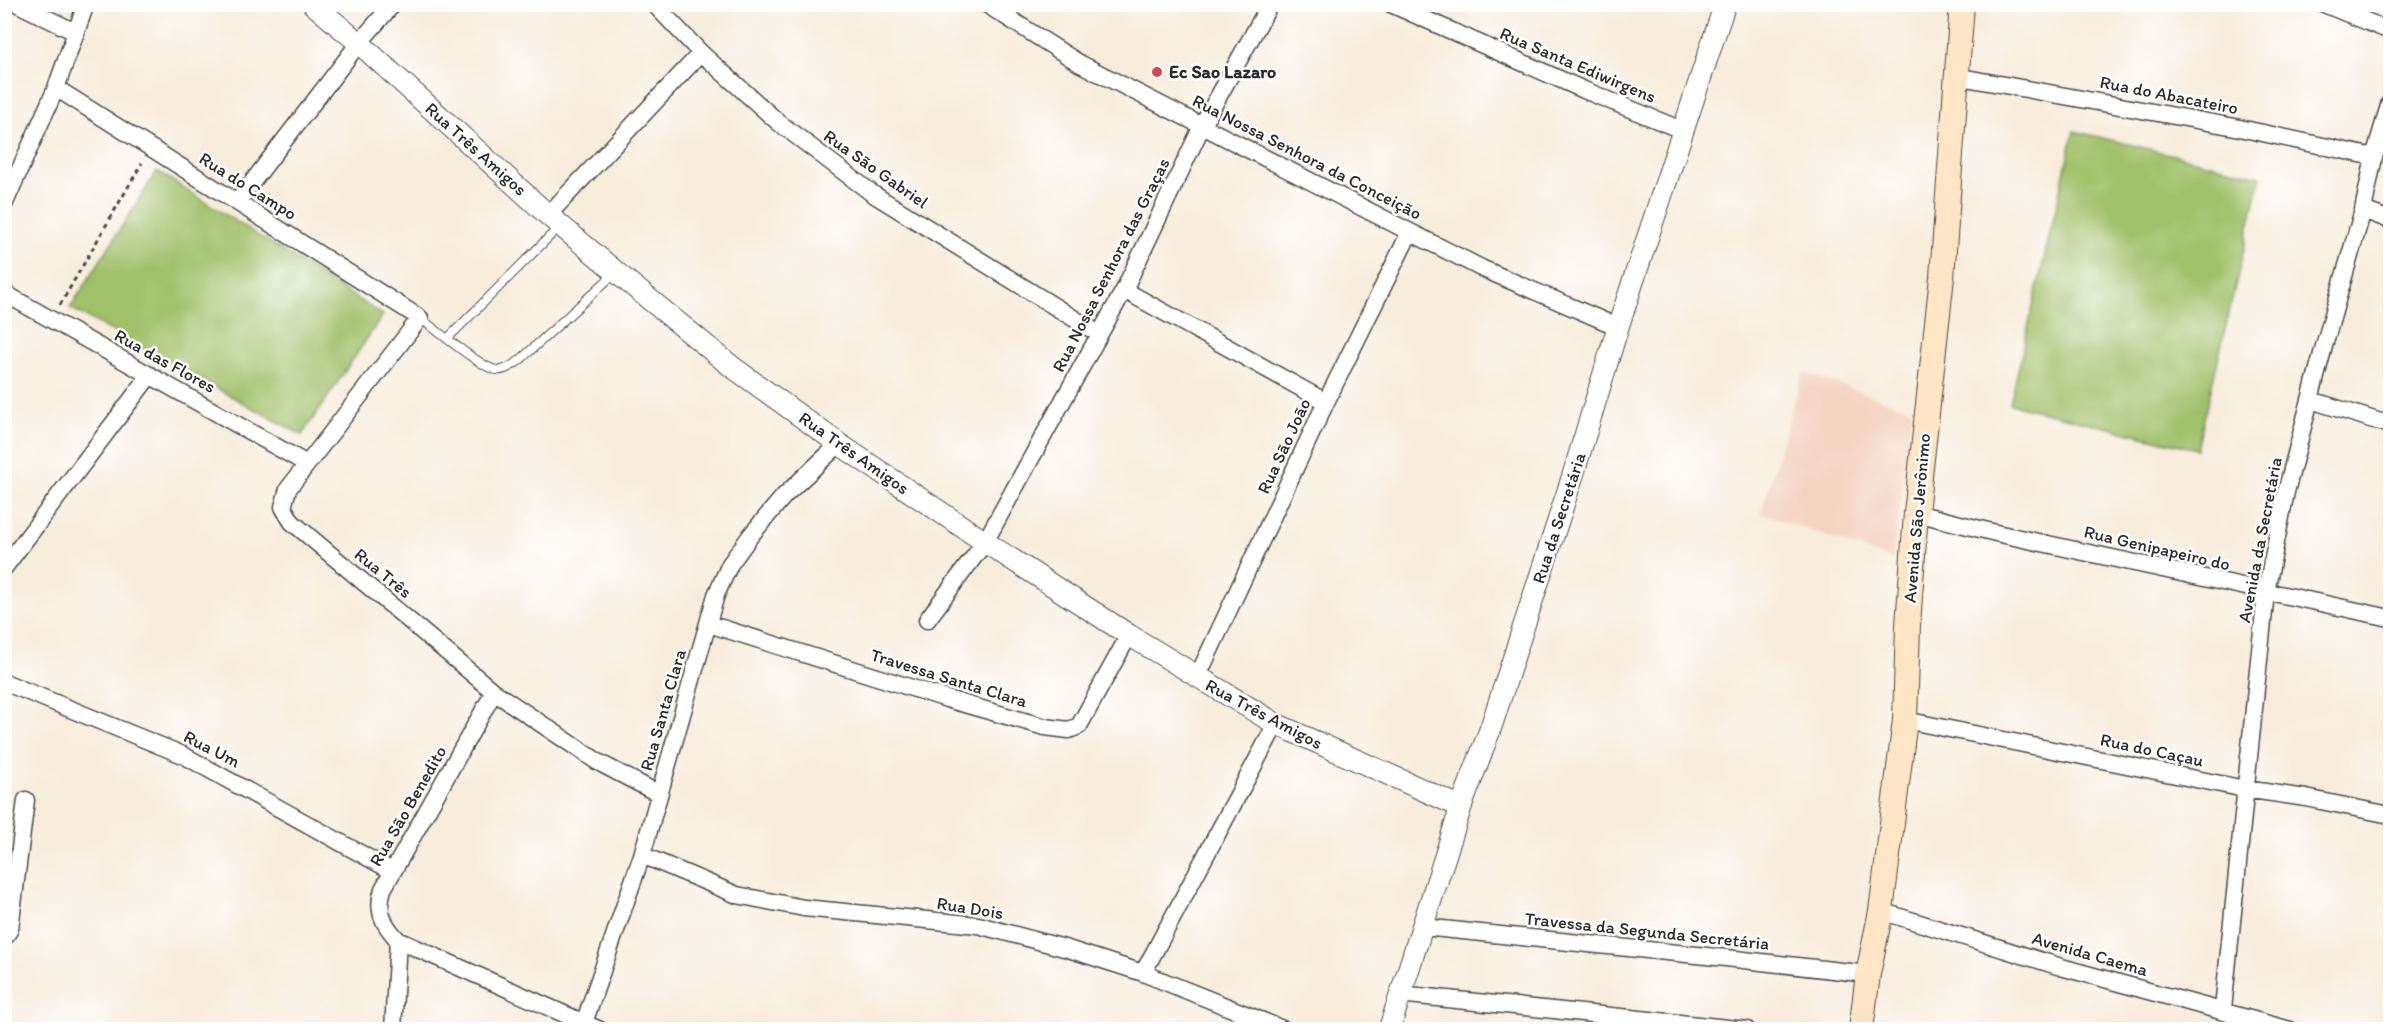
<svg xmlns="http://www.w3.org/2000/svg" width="2395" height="1034" font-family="Itim,sans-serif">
<rect width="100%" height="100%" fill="#fff"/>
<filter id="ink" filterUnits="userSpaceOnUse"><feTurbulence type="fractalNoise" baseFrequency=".0167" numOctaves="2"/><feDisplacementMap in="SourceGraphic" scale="12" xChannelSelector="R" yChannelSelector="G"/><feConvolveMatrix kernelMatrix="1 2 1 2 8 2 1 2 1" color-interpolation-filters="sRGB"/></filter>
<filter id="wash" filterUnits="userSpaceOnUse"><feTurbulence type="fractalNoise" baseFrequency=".008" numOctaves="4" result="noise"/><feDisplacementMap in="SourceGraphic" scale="24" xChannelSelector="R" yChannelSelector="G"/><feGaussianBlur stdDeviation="1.35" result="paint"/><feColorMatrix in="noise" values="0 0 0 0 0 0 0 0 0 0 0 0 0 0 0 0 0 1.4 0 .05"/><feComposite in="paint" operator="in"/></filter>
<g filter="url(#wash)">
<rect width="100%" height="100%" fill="#f8ecdb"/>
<path fill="#f4d3c1" d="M1803 372 1912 410 1893 560 1761 513Z"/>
<path fill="#a0c069" stroke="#66764a" stroke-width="1.5" d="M2074 131 2261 176 2197 449 2010 404Z
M157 171 383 315 302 435 70 308Z"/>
</g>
<g filter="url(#ink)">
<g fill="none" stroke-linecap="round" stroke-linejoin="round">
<defs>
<path id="service" d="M420 318C437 330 475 363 493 369 502 373 511 366 519 361L615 273
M448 338 560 226"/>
<path id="minor" d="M18 4 75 32
M654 4 701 53 778 122 873 194 1099 334
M986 4 1079 63 1410 232 1481 268 1618 327
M1391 4 1584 90 1684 131
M2324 4 2390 31
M1955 76 2235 127 2374 157
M56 88 420 318 288 489 283 507 292 522 494 692 598 762 659 794
M237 202 359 43 393 4
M4 205 56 88 86 4
M2363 210 2390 220
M548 215 701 53
M1124 290 1326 402
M4 293 307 464
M2311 400 2390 425
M1916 513 1996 533 2390 618
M4 568 150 375
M927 620 985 542 1124 290 1202 126 1270 4
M709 624 947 699 1045 727 1069 730 1079 726 1129 635
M1197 678 1326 402 1410 232
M4 682 183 755 392 871
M494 692 383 889C376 911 383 924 398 940L600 1030
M1905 720 2245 789 2306 798 2390 815
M642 855 737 895 804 908 978 925 1068 949 1143 973 1285 1030
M1881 911 2061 967 2290 1030
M1423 927 1726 958 1868 974
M4 938 10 929 26 800
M1143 973 1276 724
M1399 994 1747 1030
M2223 1009 2266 592 2286 492 2324 346 2363 210 2374 157 2390 102
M584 1023 642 855 716 595 730 564 751 535 784 496 839 444
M393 1030 398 940"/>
<path id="tertiary" d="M313 4 359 43 548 215 616 272 731 366 839 444 985 542 1129 635 1276 724 1461 807
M1389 1030 1461 807 1491 727 1573 475 1618 327 1725 4"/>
<path id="secondary" d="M1861 1030 1868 974 1881 911 1905 720 1908 625 1916 513 1942 277 1962 4"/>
</defs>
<use href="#service" stroke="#4a4845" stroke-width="10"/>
<use href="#minor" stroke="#4a4845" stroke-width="19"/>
<use href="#tertiary" stroke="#4a4845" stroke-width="23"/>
<use href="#secondary" stroke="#4a4845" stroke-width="26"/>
<path stroke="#4a4845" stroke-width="3" stroke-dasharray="4.5 4.5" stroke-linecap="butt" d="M60 305 142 163"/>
<use href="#service" stroke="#fff" stroke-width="8"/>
<use href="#minor" stroke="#fff" stroke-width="16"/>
<use href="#tertiary" stroke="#fff" stroke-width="21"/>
<use href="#secondary" stroke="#fee5c5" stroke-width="24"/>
</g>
</g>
<circle fill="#d1495b" stroke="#fff" stroke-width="2" cx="1157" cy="72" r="6"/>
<g text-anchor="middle" stroke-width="5" stroke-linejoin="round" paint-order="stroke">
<g font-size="18" fill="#2b2b2b" stroke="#fff">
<text transform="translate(1578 65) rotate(23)" y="6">Rua Santa Ediwirgens</text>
<text transform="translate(2169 95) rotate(11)" y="6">Rua do Abacateiro</text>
<text transform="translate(476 149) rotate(42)" y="6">Rua Três Amigos</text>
<text transform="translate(1307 157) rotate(27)" y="6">Rua Nossa Senhora da Conceição</text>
<text transform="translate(876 169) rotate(35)" y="6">Rua São Gabriel</text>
<text transform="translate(248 186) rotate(32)" y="6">Rua do Campo</text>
<text transform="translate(1111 265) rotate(-63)" y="6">Rua Nossa Senhora das Graças</text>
<text transform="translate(165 361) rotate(29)" y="6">Rua das Flores</text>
<text transform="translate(1284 446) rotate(-65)" y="6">Rua São João</text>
<text transform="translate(854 453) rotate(35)" y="6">Rua Três Amigos</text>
<text transform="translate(1559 518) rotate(-72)" y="6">Rua da Secretária</text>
<text transform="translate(1917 518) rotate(-85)" y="6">Avenida São Jerônimo</text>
<text transform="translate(2260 540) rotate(-79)" y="6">Avenida da Secretária</text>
<text transform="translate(2157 548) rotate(13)" y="6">Rua Genipapeiro do</text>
<text transform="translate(383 573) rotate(39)" y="6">Rua Três</text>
<text transform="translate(949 678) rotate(17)" y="6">Travessa Santa Clara</text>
<text transform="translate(663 710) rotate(-74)" y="6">Rua Santa Clara</text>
<text transform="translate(1264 714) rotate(28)" y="6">Rua Três Amigos</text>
<text transform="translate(212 749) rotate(27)" y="6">Rua Um</text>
<text transform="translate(2152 750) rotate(12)" y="6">Rua do Caçau</text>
<text transform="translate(408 806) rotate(-60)" y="6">Rua São Benedito</text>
<text transform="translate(970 908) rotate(9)" y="6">Rua Dois</text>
<text transform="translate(1647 931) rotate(6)" y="6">Travessa da Segunda Secretária</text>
<text transform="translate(2090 954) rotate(16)" y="6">Avenida Caema</text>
</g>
<g font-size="18" font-weight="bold" fill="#2b2b2b" stroke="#fff" text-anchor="start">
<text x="1169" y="78">Ec Sao Lazaro</text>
</g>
</g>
<rect width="2395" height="1034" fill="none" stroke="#fff" stroke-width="24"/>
</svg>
